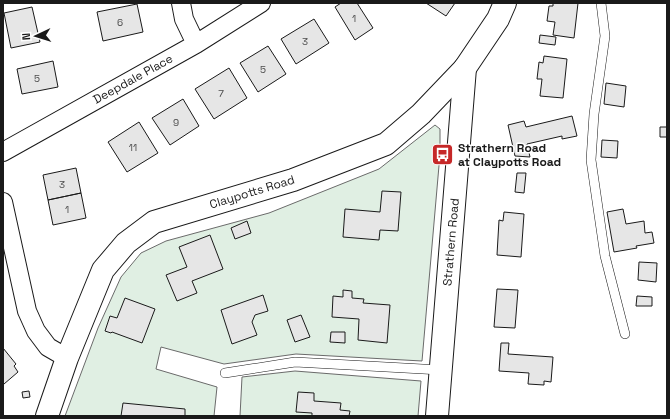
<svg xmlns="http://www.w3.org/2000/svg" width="670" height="419" font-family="'Space Grotesk',sans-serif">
<rect width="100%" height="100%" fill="#fff"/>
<path fill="#e0efe3" stroke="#6a6a6a" d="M435 125 440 129V154L422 361 296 354 224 364 161 347 156 369 217 387 214 416H65L98 328 121 277 141 253 166 241 269 213 379 169Z
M295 371 421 381 418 416H240L242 377Z"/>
<path fill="#e6e6e6" stroke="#1a1a1a" d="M341 3H357L373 28 355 40 335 7Z
M426 3H455L446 16Z
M553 3H578L574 38 553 35 555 22 547 21 549 6H553Z
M137 4 143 32 103 41 97 12Z
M32 7 40 42 11 48 4 13Z
M314 19 329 43 296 64 281 39Z
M540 35 556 37 555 45 539 43Z
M268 46 286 74 258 92 240 63Z
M544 56 567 59 563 98 540 96 542 79H537L539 62 543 63Z
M53 61 58 87 22 94 17 69Z
M229 68 247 98 214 119 195 89Z
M606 83 626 86 624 107 604 104Z
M183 99 199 126 170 145 152 118Z
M572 116 577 136 562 139V136L527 144 530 157 515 156 508 125 524 121 526 127Z
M139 122 158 153 127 172 108 142Z
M660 127H667V137H660Z
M602 140 618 141 617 158 601 157Z
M76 168 81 193 48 200 43 175Z
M517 173H526L524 193 515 192Z
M382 191 401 192 398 231 380 230 379 240 343 237 345 209 380 212Z
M81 193 86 218 53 225 48 200Z
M623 209 626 224 644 221 645 233 652 232 654 243 636 246 637 248 614 252 607 212Z
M504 212 524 214 521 257 497 255 499 220 503 221Z
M247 221 251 233 235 239 231 228Z
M210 235 223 269 192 281 197 293 177 301 166 275 187 267 179 247Z
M639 262 657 263 656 282 638 280Z
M497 289 518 290 515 328 494 327Z
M343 290 352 291V298L364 299 363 303 390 305 387 343 358 340 359 319 332 317 333 296 343 297Z
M263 295 268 311 255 315 252 322 257 335 232 344 221 310Z
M637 296 652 297V306H636Z
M125 298 155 309 142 343 112 332 111 333 105 331 110 316 117 318Z
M301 315 310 337 295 342 287 320Z
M331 332H345V343L330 342Z
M501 343H509L508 354 553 357 551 382 544 381V385L528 384 529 373 499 371Z
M3 348 16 364 14 366 18 372 4 384H3Z
M29 391 30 397 23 398 22 392Z
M298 392 314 393V401L341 403 340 410 350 411 349 416H312V413L296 412Z
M123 403 185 409V416H121Z"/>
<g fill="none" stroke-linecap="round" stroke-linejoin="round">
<defs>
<path id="service" d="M601 3 605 36 594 114 591 160 605 256 625 334
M225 373 295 362 441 370"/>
<path id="minor" d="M181 3 184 19 196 44
M3 152 196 44 261 3
M3 202 27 311 36 331 48 347 67 358"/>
<path id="tertiary" d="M437 416 465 68"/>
<path id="secondary" d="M47 416 67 358 103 270 126 243 154 222 293 180 386 144 421 114 465 68 498 19 505 3"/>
</defs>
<use href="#service" stroke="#1a1a1a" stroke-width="10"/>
<use href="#minor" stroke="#1a1a1a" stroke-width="20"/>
<use href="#tertiary" stroke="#1a1a1a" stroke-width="24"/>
<use href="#secondary" stroke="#1a1a1a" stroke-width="24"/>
<use href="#service" stroke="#fff" stroke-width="9"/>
<use href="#minor" stroke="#fff" stroke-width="18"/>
<use href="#tertiary" stroke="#fff" stroke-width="22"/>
<use href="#secondary" stroke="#fff" stroke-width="22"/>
</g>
<defs>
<symbol id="bus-square" viewBox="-11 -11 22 22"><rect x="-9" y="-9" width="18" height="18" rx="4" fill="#c62828" stroke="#fff"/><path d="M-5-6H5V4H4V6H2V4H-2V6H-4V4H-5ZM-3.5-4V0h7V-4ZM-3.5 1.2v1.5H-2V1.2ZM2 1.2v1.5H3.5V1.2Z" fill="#fff"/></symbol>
</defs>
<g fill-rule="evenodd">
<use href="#bus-square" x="430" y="142" width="25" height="25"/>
</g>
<g text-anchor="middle" stroke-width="3" stroke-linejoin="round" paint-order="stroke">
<g font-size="10" fill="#4d4d4d">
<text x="354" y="22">1</text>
<text x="120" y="26">6</text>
<text x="305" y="45">3</text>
<text x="263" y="73">5</text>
<text x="37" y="82">5</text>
<text x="221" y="97">7</text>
<text x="176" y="126">9</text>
<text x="133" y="151">11</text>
<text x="62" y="188">3</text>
<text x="67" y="213">1</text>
</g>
<g font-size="12" fill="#1a1a1a" stroke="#fff">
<text transform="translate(133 79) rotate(-29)" y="4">Deepdale Place</text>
<text transform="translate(252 192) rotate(-17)" y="4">Claypotts Road</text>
<text transform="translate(451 242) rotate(-85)" y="4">Strathern Road</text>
</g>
<g font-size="12" font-weight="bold" fill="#1a1a1a" stroke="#fff" text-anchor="start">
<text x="458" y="152">Strathern Road<tspan x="458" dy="14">at Claypotts Road</tspan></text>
</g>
</g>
<rect width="670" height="419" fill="none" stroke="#1a1a1a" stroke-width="8"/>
<g transform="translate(36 36) rotate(266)" stroke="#ffffff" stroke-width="3" paint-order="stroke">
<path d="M0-3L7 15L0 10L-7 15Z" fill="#1a1a1a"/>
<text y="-6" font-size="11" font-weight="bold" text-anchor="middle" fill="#1a1a1a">N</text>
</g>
</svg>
